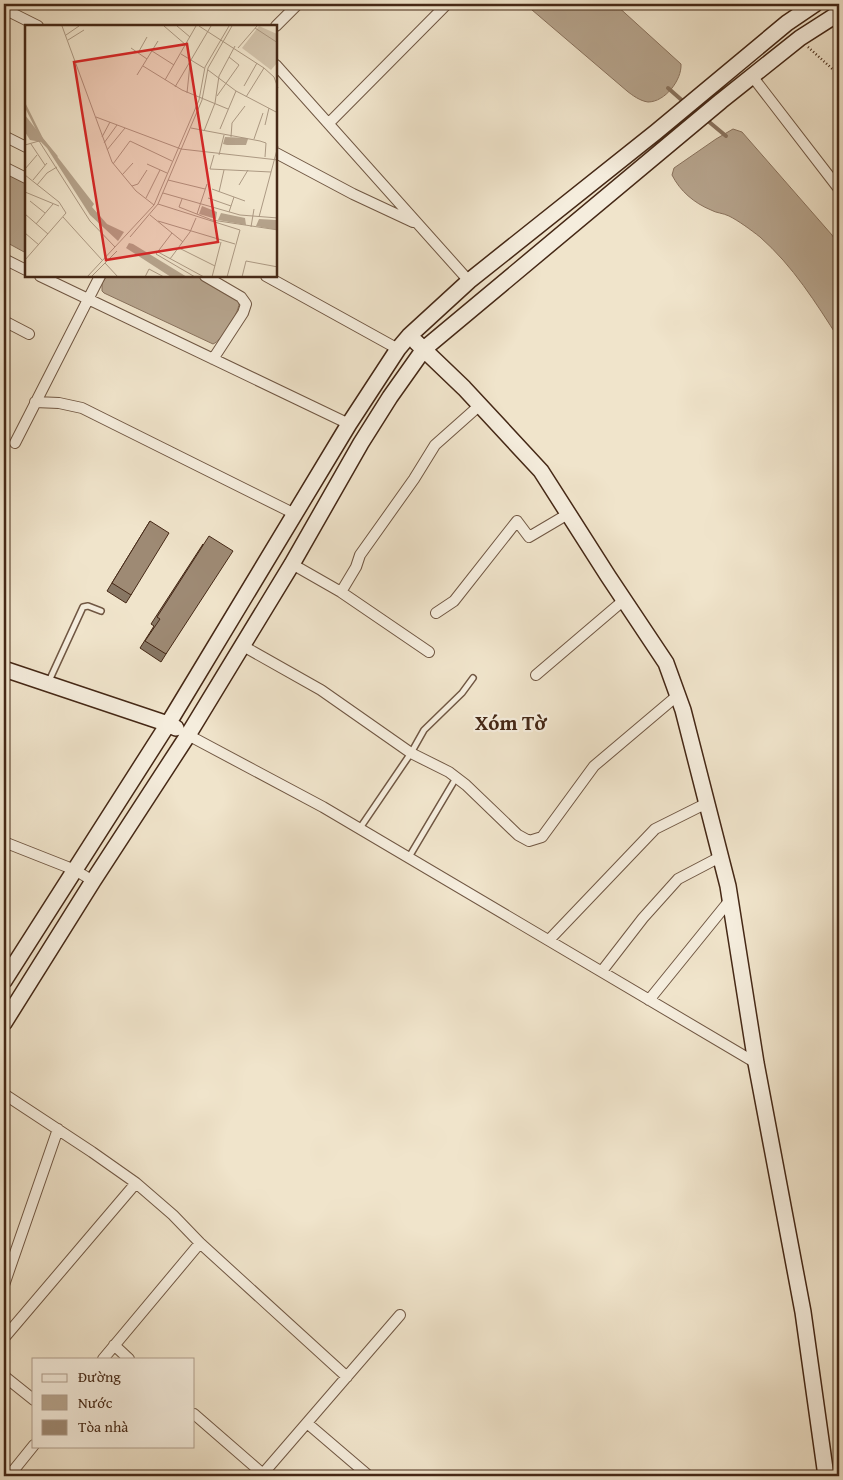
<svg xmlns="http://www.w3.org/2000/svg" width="843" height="1480" font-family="'Gentium Book Plus',serif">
<rect width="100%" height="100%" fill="#f0e4cb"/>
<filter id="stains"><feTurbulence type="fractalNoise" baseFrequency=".004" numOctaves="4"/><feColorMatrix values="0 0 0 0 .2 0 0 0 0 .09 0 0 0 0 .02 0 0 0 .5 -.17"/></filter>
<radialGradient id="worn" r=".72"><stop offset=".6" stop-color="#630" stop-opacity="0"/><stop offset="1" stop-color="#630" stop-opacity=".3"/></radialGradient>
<path fill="#b6a48d" stroke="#89725d" d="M525 4H615L681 64C682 80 665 102 648 102 640 101 632 95 627 91Z
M733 129 742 132 832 235 839 247V339C816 303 793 266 760 237 751 230 739 221 729 216 723 213 716 213 711 210 694 203 680 191 672 175L674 168 716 139Z
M4 171 26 183V253L4 241Z
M107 276H198L239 301C241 310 222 341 213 344L104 293 102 291V283Z"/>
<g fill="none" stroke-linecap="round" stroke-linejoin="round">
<path stroke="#89725d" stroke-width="4" d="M668 88 685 103
M708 121 726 136"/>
<defs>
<path id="lane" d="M49 681 83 607 88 606 101 611
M360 828 411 753 424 730 462 693 473 678
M409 857 456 778"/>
<path id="street" d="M4 9 38 26
M276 26 298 4
M276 65 469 281
M752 76 839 189
M329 123 447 4
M4 136 26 147
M276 153 353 194 413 222
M4 167 26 178
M4 259 26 270
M40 276 349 424
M205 276 241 297 246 304 243 313 213 359
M266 276 398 349
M4 321 29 334
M35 402 59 403 82 408 295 514
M15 443 100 276
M292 564 341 592 429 652
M341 592 356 567 360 555 414 479 435 445 480 405
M436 613 454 601 517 521 529 537 568 514
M243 646 321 690 411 753 449 772 466 785 518 835 529 841 542 837 594 766 678 695
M536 675 624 600
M188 735 323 807 756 1063
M4 842 75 870 93 881
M549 940 655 829 707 803
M602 971 643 918 678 879 720 857
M649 1000 730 900
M4 1094 92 1152 136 1183 173 1215 200 1243 347 1377
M4 1285 58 1129
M4 1338 136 1183
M114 1345 129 1359
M103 1359 200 1243
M4 1376 34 1400
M194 1414 263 1474
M307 1423 369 1476
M9 1476 34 1445
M261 1476 400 1315"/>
<path id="secondary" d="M416 342 464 388 541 471 608 576 666 663 683 710 728 886 756 1063 803 1312 826 1476
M4 669 168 724 176 728
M4 981 168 724 349 424 398 349 409 336 469 281 656 132 787 23 815 4
M4 1023 93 881 188 735 292 564 361 443 390 397 424 349 721 101 800 38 839 13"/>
</defs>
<use href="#lane" stroke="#705743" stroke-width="8"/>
<use href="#street" stroke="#705743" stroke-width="12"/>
<use href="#secondary" stroke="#452816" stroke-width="18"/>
<path stroke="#452816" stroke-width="2.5" stroke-dasharray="1 2.5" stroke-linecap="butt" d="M808 47 839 75"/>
<use href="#lane" stroke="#f5eddd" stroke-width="5"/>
<use href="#street" stroke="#f5eddd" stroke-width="10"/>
<use href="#secondary" stroke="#f5eddd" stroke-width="15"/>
</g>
<path fill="#887764" stroke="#452816" d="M150 521 131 595 126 603 107 591Z
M203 544 166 654 161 662 140 648 154 626 151 624Z"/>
<path fill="#9e8a74" stroke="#452816" d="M150 521 169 533 131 595 112 583Z
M209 536 233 551 166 654 145 641 160 619 157 617Z"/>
<g text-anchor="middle" stroke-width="4.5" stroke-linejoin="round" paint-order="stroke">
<g font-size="21" font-weight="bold" fill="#452816" stroke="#f5eddd">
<text x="511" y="730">Xóm Tờ</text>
</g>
</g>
<g transform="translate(25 25)">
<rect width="252" height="252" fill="#f0e4cb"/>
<path d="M234 1 252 9V38L246 45 217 23Z" fill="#d3c4ac"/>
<path d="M0 90 69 179 67 182 82 199 99 207 93 216 65 190 22 123 16 117 5 115 0 107ZM200 112 222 113 223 114 221 120H202L198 119ZM177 181 192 187 191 194 174 189ZM196 188 220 193 221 200 193 195ZM234 194 252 195V205L231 201ZM104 218 108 219 162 252H146L101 223Z" fill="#b6a48d"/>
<path fill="none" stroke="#b6a48d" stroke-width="2.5" d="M0 80 17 114 32 132"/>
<path fill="none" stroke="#ac9983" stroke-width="1" d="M37 1 87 137 111 166 129 180M139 1 161 20M152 1 165 12M174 1 239 43 249 52 253 63M230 3 253 18M41 10 54 1M43 15 59 5M106 23 122 34M213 23 232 1M127 26 149 40M113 28 122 12M156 29 179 43M118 41 157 65 203 84M183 45 211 66 253 88M112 50 133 16M140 55 171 1M219 61 232 38M150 62 186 1M162 68 165 39M192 71 214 40 204 32M221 72 239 43M71 92 156 124 253 135M240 100 244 83M166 103 235 116 241 118 240 132M195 104 211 66M179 106 190 78 194 51 210 21M77 112 85 97M206 112 207 98 220 81M229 114 238 88M79 118 92 100M6 119 20 140M0 120 14 116 65 196 90 222M82 125 100 103M189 130 185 144 246 147M194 130 199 110M88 139 105 116 147 136M122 139 142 148M0 144 12 130M0 150 34 177 41 188 0 235M97 150 108 138M8 155 22 138M143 155 180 164M12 160 22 148 32 142M214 160 223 145M107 161 113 159 122 145M187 164 220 176M0 167 34 181M194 167 199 145M138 168 215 190 253 193M121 173 135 145M183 173 206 181M157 174 154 182 187 195 253 205M5 176 20 188M133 179 215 205 202 252M204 187 209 172M0 189 23 209M172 189 182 159M125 190 158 217M38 192 77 235M234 192 253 121M133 196 210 219M11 199 28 179M226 202 229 184M0 208 14 220M147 208 131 229 170 252M105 212 133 179 177 75 183 43 207 1M154 223 190 241M133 227 179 252M145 234 165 207 171 193M80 238 93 252M62 252 129 180 174 75 180 42 204 1M66 252 92 226M120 252 124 244 139 252M187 252 196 217M217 252 221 236 253 242"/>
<path fill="#d62828" fill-opacity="0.15" stroke="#d62828" stroke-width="2.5" d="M162 19 193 217 81 235 49 37Z"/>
<rect width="252" height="252" fill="none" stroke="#452816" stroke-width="2.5"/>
</g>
<rect width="843" height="1480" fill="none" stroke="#f0e4cb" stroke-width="20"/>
<rect x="5" y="5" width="833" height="1470" fill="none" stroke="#452816" stroke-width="2.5"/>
<rect x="10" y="10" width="823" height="1460" fill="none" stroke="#452816"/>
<rect x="32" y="1358" width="162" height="90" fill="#f5eddd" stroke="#af9e8d"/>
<rect x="42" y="1374" width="25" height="8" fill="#f5eddd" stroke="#af9e8d"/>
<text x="78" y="1382" font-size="15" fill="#452816">Đường</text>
<rect x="42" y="1395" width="25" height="15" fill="#b6a48d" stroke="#af9e8d"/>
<text x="78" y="1408" font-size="15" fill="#452816">Nước</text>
<rect x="42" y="1420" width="25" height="15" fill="#9e8a74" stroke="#af9e8d"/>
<text x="78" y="1432" font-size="15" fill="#452816">Tòa nhà</text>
<rect width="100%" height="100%" filter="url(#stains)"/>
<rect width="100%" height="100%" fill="url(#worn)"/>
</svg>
